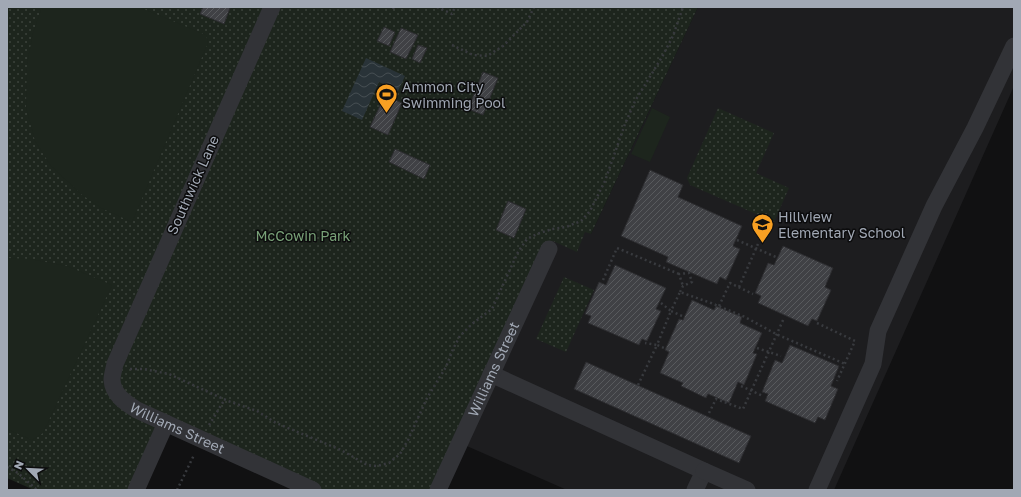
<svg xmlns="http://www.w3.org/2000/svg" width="1021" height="497" font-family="'Golos Text',sans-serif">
<defs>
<pattern id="park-dots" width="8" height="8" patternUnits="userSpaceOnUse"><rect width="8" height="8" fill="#1d251d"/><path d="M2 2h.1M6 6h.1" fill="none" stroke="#3b423b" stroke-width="1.8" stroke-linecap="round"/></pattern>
<pattern id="water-waves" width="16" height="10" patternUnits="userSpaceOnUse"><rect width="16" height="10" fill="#293338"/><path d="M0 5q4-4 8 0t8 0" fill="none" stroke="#454e52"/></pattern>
<pattern id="building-hatch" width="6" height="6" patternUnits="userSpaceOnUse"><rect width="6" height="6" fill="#404145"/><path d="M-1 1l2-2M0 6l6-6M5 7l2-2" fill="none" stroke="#585a5d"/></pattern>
</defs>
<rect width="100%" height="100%" fill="#111112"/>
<path fill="#1d1d1f" d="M698 7H1014V86L834 490H567L460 443 553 240 586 231 591 234Z"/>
<path fill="url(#park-dots)" d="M7 7H698L591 234 585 232 577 252 553 241 438 490H313L166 423 136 490H34L7 478Z
M718 108 774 133 756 173 789 188 774 222 690 185 687 178Z
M564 277 594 290 566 352 536 339Z"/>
<path fill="#1d251d" d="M42 7H139L206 35 208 43 132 222 101 208 81 194 51 166 35 141 26 107 27 64 33 33Z
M652 108 670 117 650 162 631 154Z
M7 258 30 259 67 266 112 285 43 433 32 440 7 429Z"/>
<path fill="url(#water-waves)" d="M366 58 405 76 398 91 379 82 362 120 342 111Z"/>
<path fill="url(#building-hatch)" stroke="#2b2b2e" d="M203 7H228L230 8 224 24 200 14Z
M384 27 395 32 389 46 377 41Z
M401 28 418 35 406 59 390 52Z
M418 45 427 48 420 63 412 59Z
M483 72 498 78 483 115 468 109Z
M385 95 402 103 388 135 370 127Z
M395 149 430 165 424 179 389 162Z
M650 170 683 185 678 197 742 226 733 246 740 249 726 280 720 277 717 284 666 262 668 257 621 236Z
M508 201 526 209 514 238 496 230Z
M783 246 833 268 825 287 831 290 817 321 812 319 808 326 758 303 761 296 755 293 768 263 774 265Z
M615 265 666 288 656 309 661 311 647 341 642 339 639 345 588 323 591 316 585 314 599 282 606 285Z
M692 300 714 310 716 306 742 317 740 323 762 333 753 353 757 354 744 385 738 382 729 403 708 394 706 398 681 386 683 383 660 373 669 352 665 350 679 319 683 320Z
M790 345 839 366 831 386 838 389 825 420 818 417 815 423 765 401 768 394 762 392 775 360 782 363Z
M586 362 751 436 739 463 574 389Z"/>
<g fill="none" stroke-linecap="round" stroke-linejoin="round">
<path stroke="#383a3e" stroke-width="2.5" stroke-dasharray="2 3" stroke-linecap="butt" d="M437 7 452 14 455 7
M393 9 394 7
M452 45 473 55 487 56 503 46 527 22 534 7
M737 240 776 257
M603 280 617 248 679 274
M739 287 758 244
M680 292 683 286 692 282 689 273 679 274 683 286
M661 303 671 311 657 345 664 348
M719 306 730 283 753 294
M682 316 671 311 680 292 711 303 745 317 776 334 845 364
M817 323 855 341 837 381
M757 348 781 356
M130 369H144L169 374 228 401 257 411 276 423 341 450 367 465 377 466 389 463 400 454 408 440 427 398 446 367 453 349 460 336 472 324 492 309 518 252 527 239 537 234 552 229 566 227 581 221 590 211 605 181 625 124 635 101 662 57 673 36 683 7
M638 385 657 345 645 343
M741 386 763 396
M709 413 716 399 743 409 784 318
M209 425 225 399
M7 467 18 473 37 490
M177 490 194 455"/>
<g stroke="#323337" stroke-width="17">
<path id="s1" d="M272 7 115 364C114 369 112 375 112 380 113 395 126 403 137 410L313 490"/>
<path d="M491 374 704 471 695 490"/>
<path d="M704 471 747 490"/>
<path d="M136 490 166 423"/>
<path id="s2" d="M438 490 549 249"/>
<path d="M817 490 873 364 878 331 934 206 975 128 1014 46"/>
</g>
</g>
<defs>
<symbol id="stadium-pin" viewBox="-11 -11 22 30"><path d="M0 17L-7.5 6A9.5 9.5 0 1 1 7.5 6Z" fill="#f8a023" stroke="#0c0c0d"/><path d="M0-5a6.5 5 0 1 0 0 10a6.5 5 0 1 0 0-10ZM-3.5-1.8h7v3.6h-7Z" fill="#111"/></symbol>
<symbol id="school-pin" viewBox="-11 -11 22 30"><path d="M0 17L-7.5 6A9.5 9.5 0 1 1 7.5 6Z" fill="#f8a023" stroke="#0c0c0d"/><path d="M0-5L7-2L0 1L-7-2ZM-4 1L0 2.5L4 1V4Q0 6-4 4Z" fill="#111"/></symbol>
</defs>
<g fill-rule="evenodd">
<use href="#stadium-pin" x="374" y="82" width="25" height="34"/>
<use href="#school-pin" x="750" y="212" width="25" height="34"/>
</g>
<g text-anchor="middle" stroke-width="3" stroke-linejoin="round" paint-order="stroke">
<g font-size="14" fill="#a1a8b4" stroke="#0c0c0d" text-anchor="start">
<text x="402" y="92">Ammon City<tspan x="402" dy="16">Swimming Pool</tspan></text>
<text x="778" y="222">Hillview<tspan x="778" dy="16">Elementary School</tspan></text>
</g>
<g font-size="14" fill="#a1a8b4" stroke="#0c0c0d">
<text transform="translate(193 185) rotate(-66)" y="5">Southwick Lane</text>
<text dy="5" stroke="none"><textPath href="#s2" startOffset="133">Williams Street</textPath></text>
<text dy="5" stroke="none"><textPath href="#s1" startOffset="491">Williams Street</textPath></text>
</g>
<g font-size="14" fill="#78a077" stroke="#0c0c0d">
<text x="303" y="241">McCowin Park</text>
</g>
</g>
<rect width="1021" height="497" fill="none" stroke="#a1a8b4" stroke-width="16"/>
<g transform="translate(28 469) rotate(294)" stroke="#0c0c0d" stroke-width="3" paint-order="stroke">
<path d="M0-3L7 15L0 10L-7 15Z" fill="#a1a8b4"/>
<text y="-6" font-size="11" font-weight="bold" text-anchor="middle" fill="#a1a8b4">N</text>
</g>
</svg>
